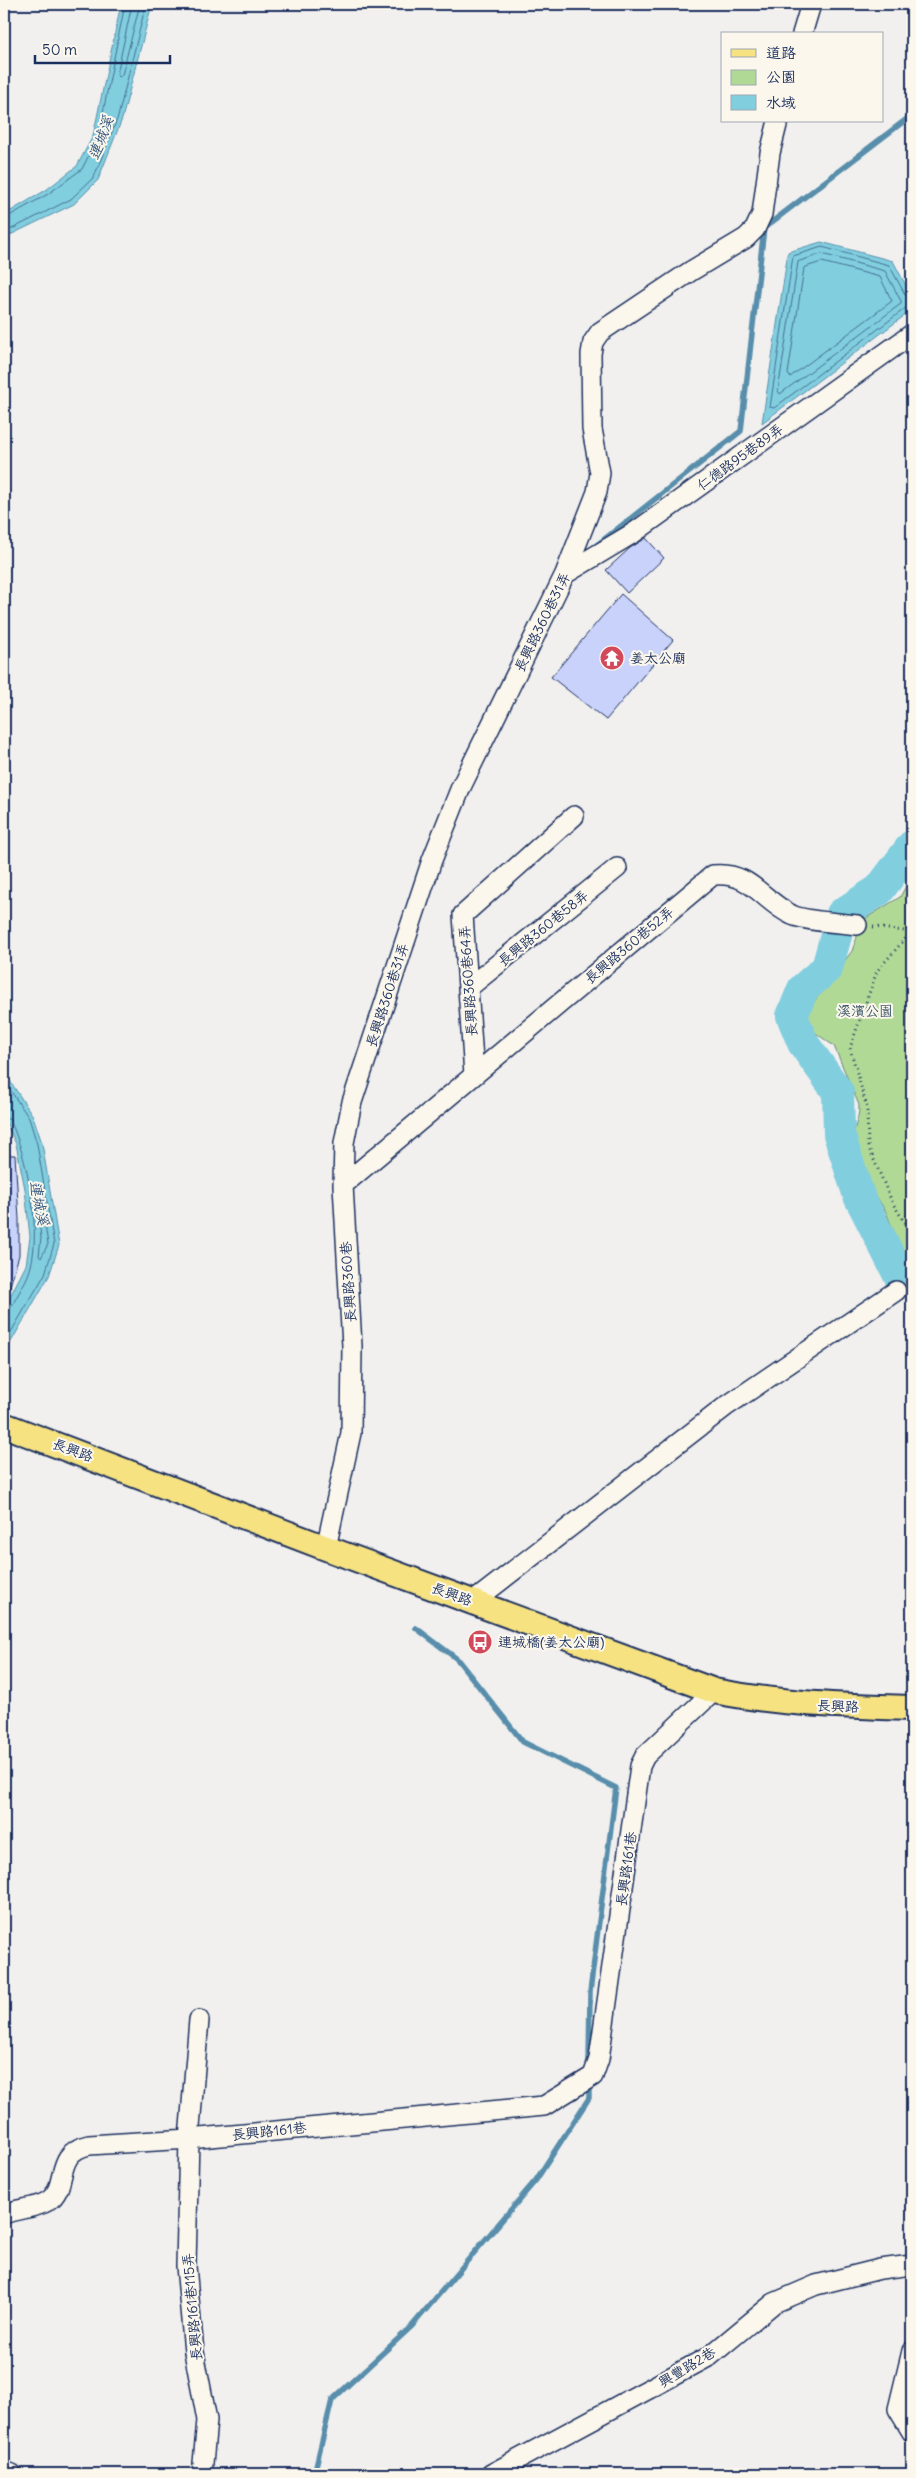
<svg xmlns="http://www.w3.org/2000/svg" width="916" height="2478" font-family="Delius,'LXGW WenKai TC',sans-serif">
<rect width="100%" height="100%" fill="#f1f0ef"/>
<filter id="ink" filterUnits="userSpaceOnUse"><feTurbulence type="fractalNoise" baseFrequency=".02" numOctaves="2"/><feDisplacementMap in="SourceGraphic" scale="10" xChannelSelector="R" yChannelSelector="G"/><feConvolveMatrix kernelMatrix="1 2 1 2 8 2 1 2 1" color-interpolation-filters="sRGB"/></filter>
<g filter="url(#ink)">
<path fill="#b1d996" stroke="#66847a" d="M912 875V1267L904 1257 886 1212 851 1155C848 1137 860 1123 859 1105L834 1046 807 1027 804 1015 852 951 863 920 900 897Z"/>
<path fill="#81cedf" stroke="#588eab" d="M121 4H152L122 119 98 180 74 204 4 238V215L46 190 77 166 93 136Z
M821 242 893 261 912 297V310L762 423 788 252Z
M4 1072 33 1116 42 1143 59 1245 49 1276 4 1354V1308L26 1265 30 1237 25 1189 16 1144 4 1118Z"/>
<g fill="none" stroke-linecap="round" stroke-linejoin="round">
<path stroke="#446f92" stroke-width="1" d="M132 4 117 74 119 77 122 75 140 4
M4 219 48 194 82 169 98 137 125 4
M4 233 71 199 94 177 118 117 146 4
M822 254 885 271 902 303 780 394 778 391 798 262Z
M822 262 880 277 892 301 790 377 788 374 804 268Z
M912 299 906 296 889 265 822 247 793 256 770 407 774 408 907 307 912 306
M4 1081 29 1118 37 1144 54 1244 45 1274 4 1344
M4 1117 10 1120C27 1156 41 1227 31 1266 28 1279 19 1292 13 1304L9 1309 4 1310
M42 1217 44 1219 48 1244 41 1258 39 1256 41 1238 39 1220Z"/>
<path stroke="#588eab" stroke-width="5.5" d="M597 545 741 431 764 228 912 115
M416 1628 457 1659 523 1742 616 1788 590 1992 589 2065
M314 2474 332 2400 412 2326 536 2180 589 2098V2082"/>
<path stroke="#81cedf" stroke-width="32" d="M912 846 879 890 842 914 827 968 803 989 792 1016 803 1043 838 1092 839 1134 859 1196 900 1277 912 1282"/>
</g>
<path fill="#c8d2fa" stroke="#1b2f5e" d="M646 538 664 558 627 593 606 570 630 548Z
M621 594 673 640 606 720 551 677Z
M4 1155H15L19 1219V1255L8 1293 4 1292Z"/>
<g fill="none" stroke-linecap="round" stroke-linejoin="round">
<defs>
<path id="minor" d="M802 34 811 4
M565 574 635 532 912 334
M468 988 617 868
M474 1075 463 915 574 816
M343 1185 713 875C751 871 762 901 792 915 804 921 842 923 857 925
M326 1548 351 1433 352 1346 343 1185 344 1143 352 1102 432 860 461 787 565 574 597 492 600 473 592 429 591 354 593 342 600 332 691 271 746 238 755 229 762 214 770 153 778 121
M473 1602 725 1407 896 1291
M199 2020 189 2139 186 2266 194 2352 207 2420 202 2474
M4 2214C18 2208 35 2209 48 2201 70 2187 52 2153 89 2145L189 2139 544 2106 593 2076 599 2059 640 1766 645 1756 714 1691
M912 2351 898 2409 912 2432
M4 2471 12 2474
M491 2474 710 2356 774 2303 816 2285 880 2269 912 2265"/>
<path id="major" d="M4 1425 326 1548 714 1691C780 1704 845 1706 912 1708"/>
</defs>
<use href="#minor" stroke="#1b2f5e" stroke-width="22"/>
<use href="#major" stroke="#1b2f5e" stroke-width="28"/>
<path stroke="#1b2f5e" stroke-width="3" stroke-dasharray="1 4" stroke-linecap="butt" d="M873 927 912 932
M912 931 877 971 850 1048 867 1108 868 1146 893 1204 912 1233"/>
<use href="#minor" stroke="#fbf7ec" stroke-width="19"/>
<use href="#major" stroke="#f6e281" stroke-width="24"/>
</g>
</g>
<defs>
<symbol id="temple-disc" viewBox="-11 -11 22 22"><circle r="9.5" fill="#d1495b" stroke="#fbf7ec"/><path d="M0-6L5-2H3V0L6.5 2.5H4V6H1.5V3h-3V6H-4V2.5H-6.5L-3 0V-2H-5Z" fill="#fff"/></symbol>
<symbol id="bus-disc" viewBox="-11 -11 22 22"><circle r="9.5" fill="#d1495b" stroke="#fbf7ec"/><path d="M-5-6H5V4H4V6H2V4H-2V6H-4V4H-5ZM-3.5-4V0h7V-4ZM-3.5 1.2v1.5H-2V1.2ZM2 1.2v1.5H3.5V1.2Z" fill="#fff"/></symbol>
</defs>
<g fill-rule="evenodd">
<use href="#temple-disc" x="598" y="644" width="28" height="28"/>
<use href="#bus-disc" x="466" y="1628" width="28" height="28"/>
</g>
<g text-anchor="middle" stroke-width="4" stroke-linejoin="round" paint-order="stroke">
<g font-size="14" fill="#1b2f5e" stroke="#fbf7ec">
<text transform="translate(740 457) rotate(-36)" y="5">仁德路95巷89弄</text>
<text transform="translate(542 622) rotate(-64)" y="5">長興路360巷31弄</text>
<text transform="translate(543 928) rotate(-39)" y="5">長興路360巷58弄</text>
<text transform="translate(629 945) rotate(-40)" y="5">長興路360巷52弄</text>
<text transform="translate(468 981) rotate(-94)" y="5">長興路360巷64弄</text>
<text transform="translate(387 995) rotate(-72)" y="5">長興路360巷31弄</text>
<text transform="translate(348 1282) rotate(-94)" y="5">長興路360巷</text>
<text transform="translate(73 1450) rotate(20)" y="5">長興路</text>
<text transform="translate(452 1594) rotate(20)" y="5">長興路</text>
<text transform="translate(838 1706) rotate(2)" y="5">長興路</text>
<text transform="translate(626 1869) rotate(-82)" y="5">長興路161巷</text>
<text transform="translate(269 2131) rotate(-6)" y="5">長興路161巷</text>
<text transform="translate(192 2307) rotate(-95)" y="5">長興路161巷115弄</text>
<text transform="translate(687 2367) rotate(-31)" y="5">興豐路2巷</text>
</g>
<g font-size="14" fill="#1b2f5e" stroke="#fbf7ec" text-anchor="start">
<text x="630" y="663">姜太公廟</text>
<text x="498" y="1647">連城橋(姜太公廟)</text>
</g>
<g font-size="14" fill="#405a6c" stroke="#fbf7ec">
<text x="865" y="1016">溪濱公園</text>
</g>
<g font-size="15" font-style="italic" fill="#34577e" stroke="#fbf7ec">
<text transform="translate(101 138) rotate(-70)" y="5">連城溪</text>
<text transform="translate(39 1203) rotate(78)" y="5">連城溪</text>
</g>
</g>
<rect width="916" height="2478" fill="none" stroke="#fbf7ec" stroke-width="20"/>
<rect x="10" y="10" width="896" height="2458" fill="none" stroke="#1b2f5e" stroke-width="2" filter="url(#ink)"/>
<rect x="721" y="32" width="162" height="90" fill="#fbf7ec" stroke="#a1a7b3"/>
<rect x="731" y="49" width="25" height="8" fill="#f6e281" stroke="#a1a7b3"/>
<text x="766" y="58" font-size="15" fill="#1b2f5e">道路</text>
<rect x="731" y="70" width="25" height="15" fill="#b1d996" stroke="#a1a7b3"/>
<text x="766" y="82" font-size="15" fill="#1b2f5e">公園</text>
<rect x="731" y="95" width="25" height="15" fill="#81cedf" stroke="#a1a7b3"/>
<text x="766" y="108" font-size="15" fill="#1b2f5e">水域</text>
<path d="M35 55v8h135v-8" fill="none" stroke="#1b2f5e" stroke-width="2.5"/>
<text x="42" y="55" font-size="15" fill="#1b2f5e" stroke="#fbf7ec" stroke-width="4" paint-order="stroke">50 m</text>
</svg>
